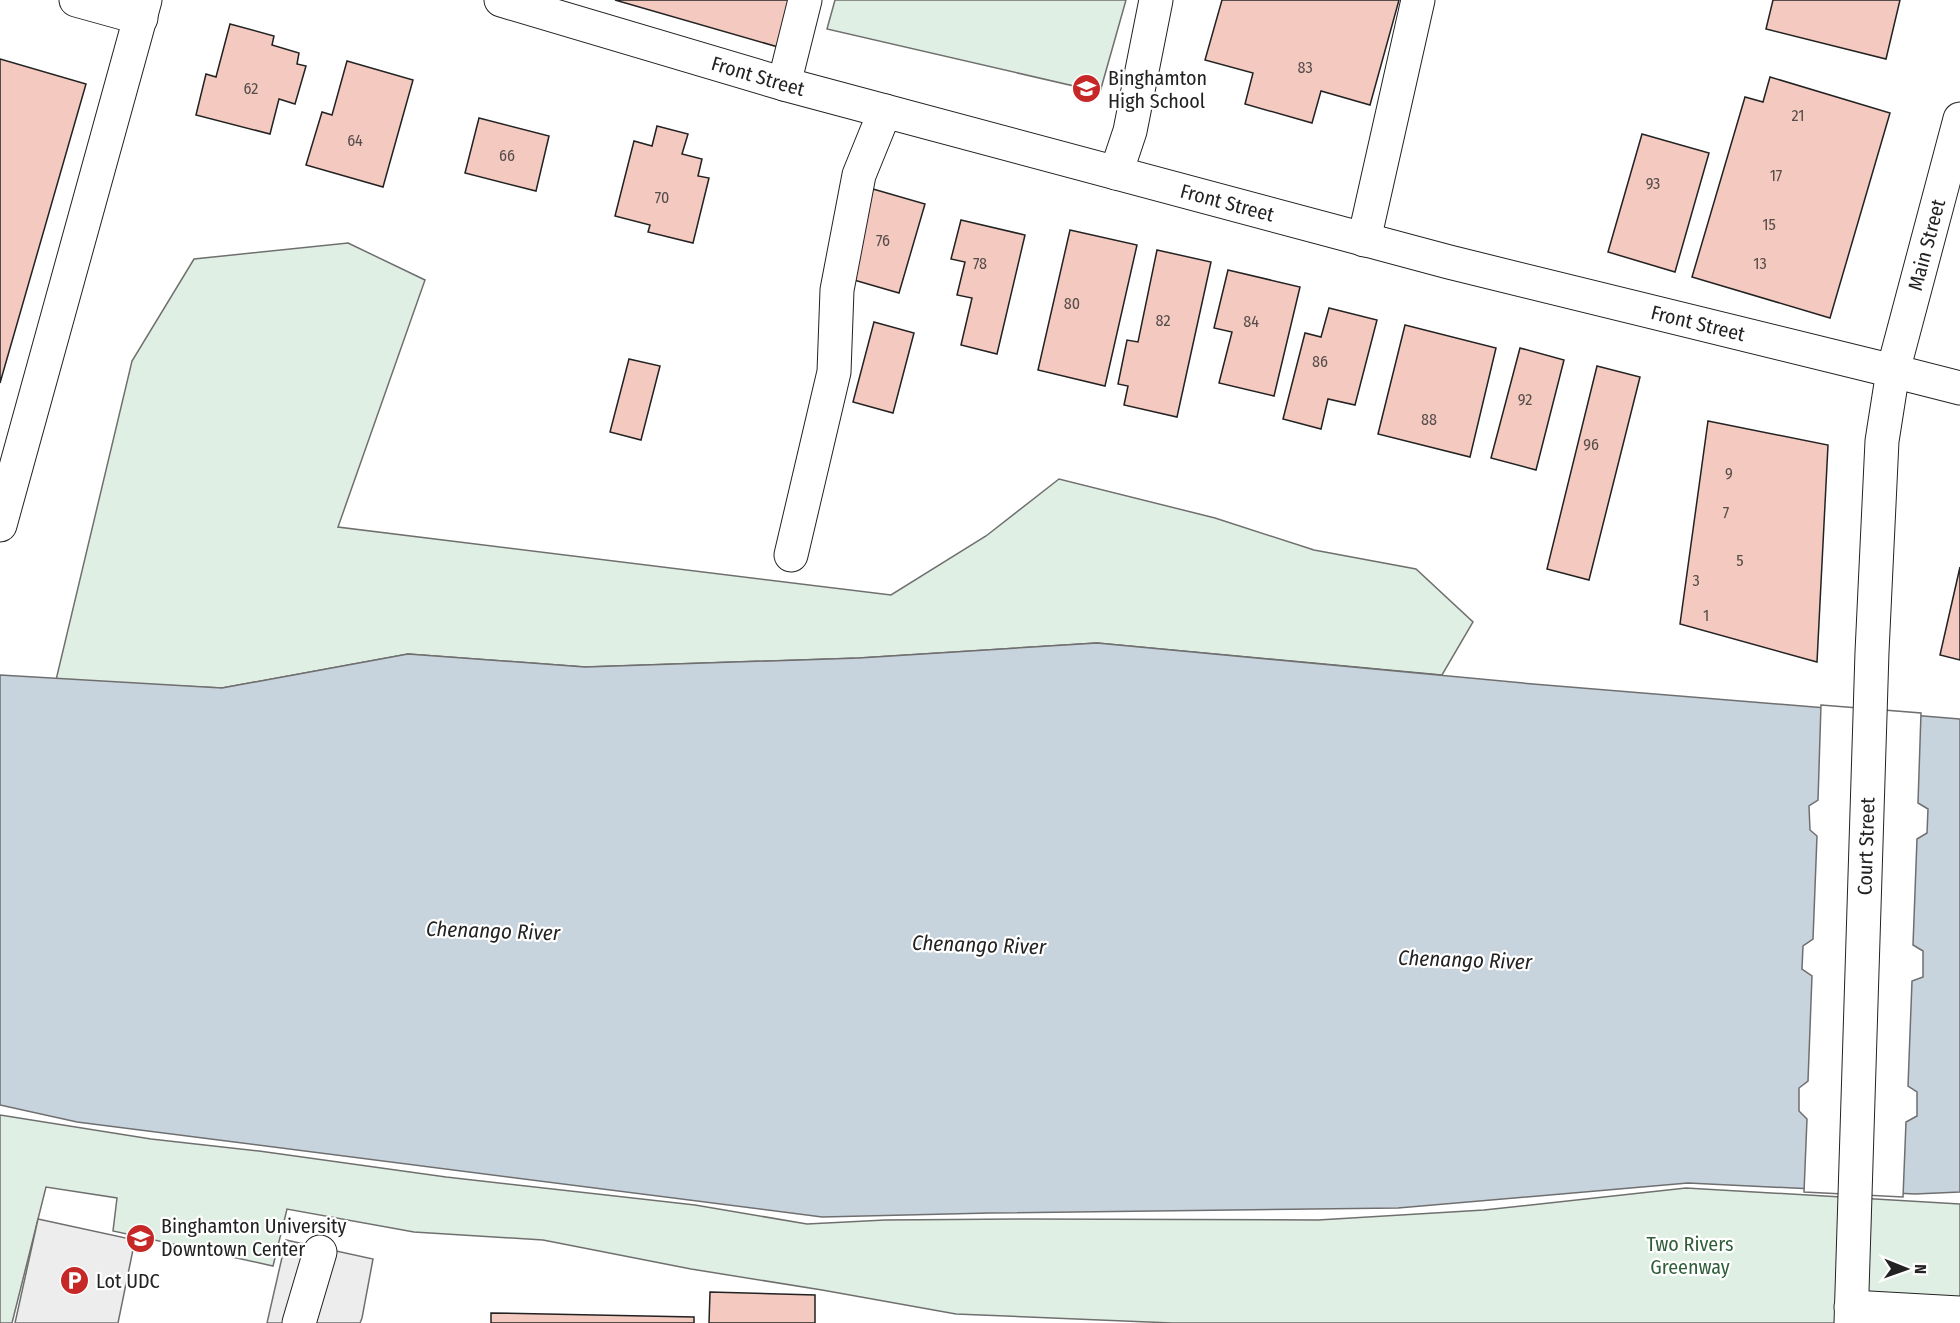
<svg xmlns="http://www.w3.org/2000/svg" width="1960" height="1323" font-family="'Fira Sans Condensed',sans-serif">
<rect width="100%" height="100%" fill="#fff"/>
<path fill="#e0efe3" stroke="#6f6f6f" stroke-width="1.5" d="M835 0H1126L1100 92 827 29Z
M348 243 425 280 338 527 891 595 986 536 1059 479 1215 518 1314 550 1416 569 1473 622 1442 675 1097 643 859 658 585 667 408 654 222 688 56 680 132 361 194 259Z
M0 1115 151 1139 259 1151 446 1177 695 1205 807 1224 885 1220 1025 1219 1318 1220 1484 1210 1686 1188 1960 1204V1323H1172L956 1314 822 1290 691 1269 543 1240 414 1232 287 1209 273 1266 113 1231 117 1198 46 1187 12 1323H0Z"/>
<path fill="#ededed" stroke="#6f6f6f" stroke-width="1.5" d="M38 1219 135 1240 118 1323H15Z
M286 1240 373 1259 362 1318 360 1323H267Z"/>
<path fill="#c7d3dd" stroke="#6f6f6f" stroke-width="1.5" d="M1097 643 1533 684 1960 719V1192L1915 1194 1688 1183 1398 1208 990 1213 822 1217 77 1122 0 1105V675L222 688 408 654 585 667 859 658Z"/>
<path fill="#fff" stroke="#6f6f6f" stroke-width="1.5" d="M1821 705 1921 713 1918 803 1928 809 1927 833 1917 839 1913 945 1923 951V977L1912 981 1908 1086 1917 1092V1116L1906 1122 1903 1197 1804 1192 1807 1119 1799 1111V1088L1808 1081 1812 976 1802 969 1803 946 1813 939 1817 836 1810 830 1809 806 1818 800Z"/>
<path fill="#f3c9c0" stroke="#222" stroke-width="1.5" d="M615 0H791L778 47Z
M1222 0H1399L1370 105 1321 91 1312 123 1245 104 1253 73 1205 60Z
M1773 0H1900L1886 59 1766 29Z
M230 24 274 36 272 45 299 53 297 64 306 66 295 104 279 99 270 134 196 115 206 74 216 77Z
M0 59 86 84 0 383Z
M347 61 413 80 383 187 306 165 322 112 332 115Z
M1770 77 1890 113 1830 318 1692 277 1745 97 1763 102Z
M479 118 549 136 536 191 465 173Z
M657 126 688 134 682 154 702 159 698 176 709 178 693 243 648 232 650 225 615 216 634 141 652 146Z
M1642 134 1709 153 1675 272 1608 252Z
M873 189 925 204 899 293 847 278Z
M961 220 1025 235 997 354 961 345 972 298 957 295 965 262 951 259Z
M1070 230 1137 245 1105 386 1038 370Z
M1157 250 1211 262 1177 417 1124 405 1128 386 1118 384 1127 340 1138 342Z
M1228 270 1300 287 1274 396 1219 383 1232 332 1214 328Z
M1329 308 1377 320 1355 405 1328 399 1321 429 1283 419 1305 333 1321 337Z
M874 322 914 333 893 413 853 402Z
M1405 325 1496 348 1470 457 1378 434Z
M1520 348 1564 360 1536 470 1491 458Z
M629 359 660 366 641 440 610 432Z
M1597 366 1640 377 1589 580 1547 569Z
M1708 421 1828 445 1817 662 1680 624Z
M1960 567V660L1940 655Z
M710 1292 815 1295V1323H709Z
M491 1313 694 1317V1323H491Z"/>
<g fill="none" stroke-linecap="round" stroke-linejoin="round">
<defs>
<g id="minor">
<path d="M76 0 141 18"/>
<path id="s1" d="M501 0 784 84 1449 262 1893 371"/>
<path d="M784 84 805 0"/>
<path d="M1116 173 1130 131 1156 0"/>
<path d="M1364 240 1418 0"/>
<path d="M0 525 145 0"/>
<path d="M791 555 834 372 837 290 859 175 885 111"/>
<path d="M1851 1307 1960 1313"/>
<path d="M299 1323 320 1252"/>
</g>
<g id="major">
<path d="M1893 371 1960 388"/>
<path id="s2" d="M1851 1323 1872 652 1882 441 1893 371 1960 119"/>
</g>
</defs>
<use href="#minor" stroke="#222" stroke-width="35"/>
<use href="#major" stroke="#222" stroke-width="35"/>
<use href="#minor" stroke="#fff" stroke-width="33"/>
<use href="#major" stroke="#fff" stroke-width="33"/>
</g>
<defs>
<symbol id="school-disc" viewBox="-11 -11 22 22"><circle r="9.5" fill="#c62828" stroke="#fff"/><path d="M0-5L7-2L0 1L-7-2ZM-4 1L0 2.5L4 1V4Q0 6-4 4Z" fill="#fff"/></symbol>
<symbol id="university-disc" viewBox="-11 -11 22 22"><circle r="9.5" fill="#c62828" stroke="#fff"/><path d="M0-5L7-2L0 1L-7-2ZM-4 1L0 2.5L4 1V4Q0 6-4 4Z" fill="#fff"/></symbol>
<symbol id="parking-disc" viewBox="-11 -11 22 22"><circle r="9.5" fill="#c62828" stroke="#fff"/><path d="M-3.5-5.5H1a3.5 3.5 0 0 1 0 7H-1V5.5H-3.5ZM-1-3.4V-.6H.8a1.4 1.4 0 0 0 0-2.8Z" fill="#fff"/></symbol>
</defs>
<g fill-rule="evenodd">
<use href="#school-disc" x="1070" y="72" width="33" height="33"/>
<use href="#university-disc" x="124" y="1222" width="33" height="33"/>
<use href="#parking-disc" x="58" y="1264" width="33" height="33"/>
</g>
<g text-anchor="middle" stroke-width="4.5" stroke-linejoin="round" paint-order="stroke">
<g font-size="16" fill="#564c4a">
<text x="1305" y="73">83</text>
<text x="251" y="94">62</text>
<text x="1798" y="121">21</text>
<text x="355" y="146">64</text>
<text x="507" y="161">66</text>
<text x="1776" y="181">17</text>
<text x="1653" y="189">93</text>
<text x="662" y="203">70</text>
<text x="1769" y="230">15</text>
<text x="883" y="246">76</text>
<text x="980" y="269">78</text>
<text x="1760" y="269">13</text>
<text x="1072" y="309">80</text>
<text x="1163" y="326">82</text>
<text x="1251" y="327">84</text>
<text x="1320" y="367">86</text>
<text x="1525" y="405">92</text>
<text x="1429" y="425">88</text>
<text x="1591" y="450">96</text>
<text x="1729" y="479">9</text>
<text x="1726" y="518">7</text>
<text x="1740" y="566">5</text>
<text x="1696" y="586">3</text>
<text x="1706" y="621">1</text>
</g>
<g font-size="20" fill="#222" stroke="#fff">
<text dy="7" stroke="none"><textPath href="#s1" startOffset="268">Front Street</textPath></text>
<text dy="7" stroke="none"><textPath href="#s1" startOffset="754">Front Street</textPath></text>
<text dy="7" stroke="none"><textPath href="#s2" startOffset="1084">Main Street</textPath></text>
<text dy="7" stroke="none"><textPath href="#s1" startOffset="1240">Front Street</textPath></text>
<text dy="7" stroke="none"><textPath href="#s2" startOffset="477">Court Street</textPath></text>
</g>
<g font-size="20" fill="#222" stroke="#fff" text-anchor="start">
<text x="1108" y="85">Binghamton<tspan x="1108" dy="23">High School</tspan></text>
<text x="161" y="1233">Binghamton University<tspan x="161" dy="23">Downtown Center</tspan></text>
<text x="96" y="1288">Lot UDC</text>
</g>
<g font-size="20" fill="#2f5e38" stroke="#fff">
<text x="1690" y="1251">Two Rivers<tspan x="1690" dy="23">Greenway</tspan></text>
</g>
<g font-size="21" font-style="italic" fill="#222" stroke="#fff">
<text transform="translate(493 931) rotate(2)" y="7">Chenango River</text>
<text transform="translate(979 945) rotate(2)" y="7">Chenango River</text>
<text transform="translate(1465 960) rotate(2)" y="7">Chenango River</text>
</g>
</g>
<g transform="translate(1906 1269) rotate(91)" stroke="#ffffff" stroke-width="4.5" paint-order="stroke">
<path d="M0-4.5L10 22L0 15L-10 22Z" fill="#222222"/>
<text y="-9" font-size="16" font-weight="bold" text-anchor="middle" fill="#222222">N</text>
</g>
</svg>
